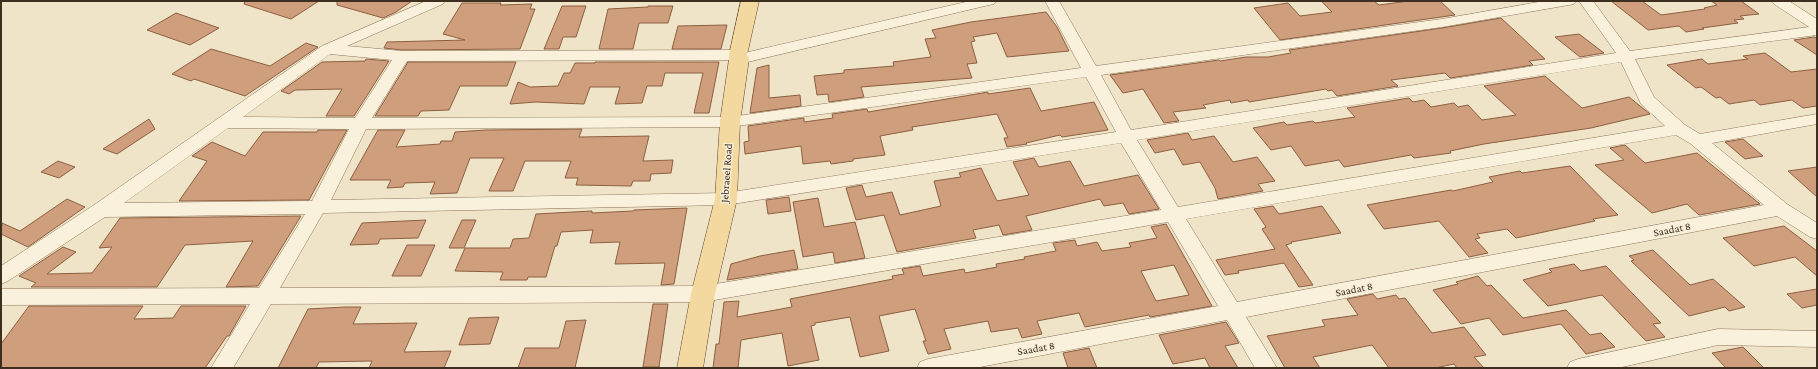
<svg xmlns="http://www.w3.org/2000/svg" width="1818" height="369" font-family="'Crimson Pro',serif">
<rect width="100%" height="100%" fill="#f0e4c8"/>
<path fill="#cf9f7d" stroke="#8d5f41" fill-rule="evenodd" d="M245 1H319L291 19 244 4Z
M337 1H412L396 12 383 18 337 5Z
M1321 1H1374L1379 5 1409 1H1440L1455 15 1280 40 1254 8 1288 3 1300 16 1332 12Z
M1611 1H1642L1661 15 1705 9 1704 8 1717 5 1711 1H1741L1759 14 1740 16 1744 19 1734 20 1738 23 1702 28 1704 29 1686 32 1679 26 1648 30Z
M462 3H501L500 5 532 4 530 9H535L520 49 402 50 384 48 387 42 465 40 443 34Z
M562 6H586L576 37H563L559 49H544Z
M648 6H673L668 23H639L633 49H599L608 9 648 7Z
M1046 12 1057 27 1069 51 1007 57 997 33 973 37 975 41 971 42 977 63 967 64 972 78 861 87 864 97 829 102 828 94 817 95 814 76 844 73V70L894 66 893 62 931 57 925 39 936 38 932 30 971 22Z
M176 13 219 28 190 45 147 30Z
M1501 18 1545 59 1529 61 1533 65 1450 78 1445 73 1391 80 1398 86 1337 96 1332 90 1328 91 1326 89 1249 102 1248 100 1231 103 1230 100 1203 105 1206 108 1173 112 1179 121 1164 123 1143 89 1123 93 1110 75 1219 60 1220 61 1246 57H1268L1291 53 1289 50 1442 28Z
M727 25 721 49H672L678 26Z
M1579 34 1604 53 1580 57 1555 37Z
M1814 37 1817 38V55L1794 40Z
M306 43 318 47 245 96 194 79 191 81 172 74 211 49 270 66Z
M1765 53 1791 72 1817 69V106L1803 108 1792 100 1760 105 1754 100 1729 104 1720 97 1716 98 1701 87 1696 88 1667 65 1702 59 1708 64 1748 59 1743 56Z
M366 59 389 61 354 116H326L342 89 295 90 289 94 281 91 322 62 365 61Z
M408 62H516L507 86H460L449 110 421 111 418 116H375Z
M595 62H719L709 113H694L703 73H665L662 86H647L642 103 615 104 620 87H590L584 104 536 102 510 104 518 82 530 87 558 86 564 73H570L575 63H595Z
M769 65V98L800 95 801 106 750 113 757 68Z
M1545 76 1582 108 1629 97 1650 114 1591 128 1484 144 1450 151 1451 153 1414 158 1411 155 1344 167 1339 160 1305 166 1291 146 1271 150 1253 128 1284 122 1287 125 1313 121 1315 123 1355 117 1347 108 1409 98 1413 102 1424 100 1431 107 1454 103 1458 107 1468 105 1482 120 1516 115 1484 86Z
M1030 88 1041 111 1094 102 1108 130 1062 137 1060 135 1026 143 1027 144 1007 147 1004 138H1008L997 114 912 127 913 130 880 136 885 155 853 159V161L831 164 830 161 803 164 801 146 745 154 744 142 749 141 748 126 804 118V122L833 118 832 114 867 109 868 112 971 95 988 92V94Z
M149 119 155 129 117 154 103 149Z
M582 129 579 137 649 136 643 161 673 160 671 173 651 174 650 181H633L631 186 576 185 578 178H565L571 161H525L513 191H489L504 158H470L457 193 430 194 435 182 405 183 403 187 387 188 391 180H350L378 130H405L396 147 440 144 441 141H452L455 132 486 130Z
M318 130H347L309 200 179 201 207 161 192 156 212 142 245 156 263 132H317Z
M1188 133 1192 140 1214 136 1233 162 1257 157 1275 181 1258 184 1263 191 1218 199 1215 188 1200 162 1183 165 1174 149 1155 153 1147 140Z
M1743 139 1763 156 1745 159 1725 142Z
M1625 145 1645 163 1697 153 1760 204 1699 215 1687 204 1652 213 1595 165 1624 160 1610 148Z
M1034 158 1039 167 1070 161 1084 186 1138 175 1159 209 1129 214 1123 203 1104 206 1100 199 1026 216 1032 230 1003 235 999 225 973 230 976 238 897 252 884 215 856 220 846 188 862 185 866 197 892 192 900 215 941 206 934 181 961 177 959 173 981 168 997 201 1029 195 1013 162Z
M58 161 75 167 59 178 41 172Z
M1570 166 1618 215 1593 219 1595 221 1516 238 1507 229 1477 234 1480 238 1475 239 1488 253 1469 257 1439 221 1384 229 1367 205 1451 190 1453 191 1493 182 1489 177 1520 171 1522 173Z
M1817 167V197L1788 171Z
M789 197 791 211 768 214 766 200Z
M818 198 824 227 855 222 865 258 835 263 833 252 803 257 793 202Z
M67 199 85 207 28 247 1 234 2 223 20 231Z
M1273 206 1279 214 1322 206 1341 233 1291 242 1292 243 1286 245 1313 285 1299 287 1284 263 1238 271 1239 273 1225 275 1216 260 1275 249 1262 229 1266 227 1254 209Z
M687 208 674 284 661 285 665 263 615 264 620 242 590 243 593 230 561 232 557 246H555L546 277H528L527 280H500L503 272 455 271 465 248H510L513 239 529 238 536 214 592 211V213L633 211 634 210Z
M301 216 258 286 226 287 253 241 185 245 157 287H31L36 283 19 276 63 247 76 252 47 274 92 273 112 247 99 248 120 218Z
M426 220 418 238 380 239 378 244 350 245 362 223Z
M462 220H476L464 248H449Z
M1166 224 1212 306 1150 317 1149 315 1085 327 1079 313 1037 321 1042 334 1022 338 1018 328 991 332 988 321 944 329 951 349 928 354 923 341H926L915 309 879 316 889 351 860 357 850 317 815 323V325L811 326 819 360 788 366 782 333 741 340 738 368H713L716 344H719L724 302 739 301 737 317 792 307 790 299 893 279 892 276 904 274 902 269 920 266 923 276 964 269 965 273 997 267 996 264 1025 259 1024 257 1056 251 1053 243 1075 240 1077 246 1097 242 1102 251 1131 247 1129 243 1157 238 1151 227ZM1174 265 1189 295 1156 301 1141 271Z
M1784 226 1817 251V276L1795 257 1754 266 1723 238Z
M407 245H435L421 276H392Z
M794 250 798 269 727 280 731 264 760 256Z
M1653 250 1690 285 1713 279 1745 307 1729 311 1725 307 1689 316 1631 261 1634 260 1629 256Z
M1574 264 1581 271 1606 266 1661 323 1653 324 1665 337 1646 341 1602 295 1548 306 1523 280 1552 272 1549 269Z
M1478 276 1487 286 1491 285 1523 318 1566 310 1590 335 1601 333 1615 347 1586 354 1561 324 1503 335 1489 318 1461 324 1433 290 1458 284 1456 282Z
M1817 289V305L1802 308 1787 294Z
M1373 294 1377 299 1396 295 1399 299 1405 298 1432 333 1464 327 1486 355 1474 357 1484 368H1457L1454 364 1435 368H1389L1372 345 1313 357 1320 368H1285L1267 336 1325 326 1322 320 1358 315 1347 299Z
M653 304H668L659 367H643Z
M29 306H143L134 319 173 318 181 306H246L229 336H227L205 368H1V344Z
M345 307H361L353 324 417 323 404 352 451 351 444 368H369L372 361 319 362 316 368H278L308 309Z
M499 317 490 344 459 345 469 318Z
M586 320 575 368H518L525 348H559L566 321Z
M1226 322 1239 343 1225 346 1238 368H1210L1205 358 1173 364 1159 335Z
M1743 347 1764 368H1726L1712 353Z
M1089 348 1097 368H1068L1063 353Z"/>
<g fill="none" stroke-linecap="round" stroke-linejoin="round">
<defs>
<path id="minor" d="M426 1H445L443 4 347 46 402 51 738 50 744 53 970 1H996L994 4 989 5 739 64 733 62 732 60 407 61 372 118 730 117 1081 68 1045 1H1059L1096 66 1442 19 1544 1H1576L1574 4 1569 5 1442 27 1101 75 1131 130 1616 53 1579 1H1593L1630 51 1809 27 1774 4 1772 1H1789L1817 19V35L1635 59 1654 97 1685 125 1700 134 1817 114V124L1712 143 1787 204 1817 223V239L1810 237 1777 216 1246 317 1277 368H1255L1227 320 975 368H917L920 362 928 359 1218 306 1168 222 703 302 271 304 233 368H211L250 304 1 305V289L259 288 305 214 105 217 8 281 1 284V266L94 205 322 46ZM330 54 392 60 355 118 243 117ZM1621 62 1641 104 1665 126 1178 207 1137 140ZM1086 77 1116 132 726 193 331 200 366 129 730 127ZM228 128 349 129 312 201 124 203ZM1676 135 1691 144 1764 205 1237 302 1186 219ZM1121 143 1161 210 703 286 280 288 323 213 726 205Z
M1718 329 1817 331V347L1718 345 1618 368H1567L1570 362 1578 359Z"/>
<path id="major" d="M741 1H759L747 55 749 59 740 122 737 199 715 294 703 368H677L691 294 715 199 720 122 729 59V55Z"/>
</defs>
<use href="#minor" stroke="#8d765c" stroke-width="1"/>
<use href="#major" stroke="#5b4430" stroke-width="1"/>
<use href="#minor" fill="#faf1dc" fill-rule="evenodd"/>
<use href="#major" fill="#f3d9a0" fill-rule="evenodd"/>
</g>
<g text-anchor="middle" stroke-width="3" stroke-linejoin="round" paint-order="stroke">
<g font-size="11" fill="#3d2e20" stroke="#f7eed8">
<text transform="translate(726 173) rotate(-86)" y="4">Jebraeel Road</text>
<text transform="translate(1672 229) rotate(-11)" y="4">Saadat 8</text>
<text transform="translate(1354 289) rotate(-11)" y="4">Saadat 8</text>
<text transform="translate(1036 348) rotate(-10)" y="4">Saadat 8</text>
</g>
</g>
<rect width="1818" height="369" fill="none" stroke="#3d2e20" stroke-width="4"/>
</svg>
